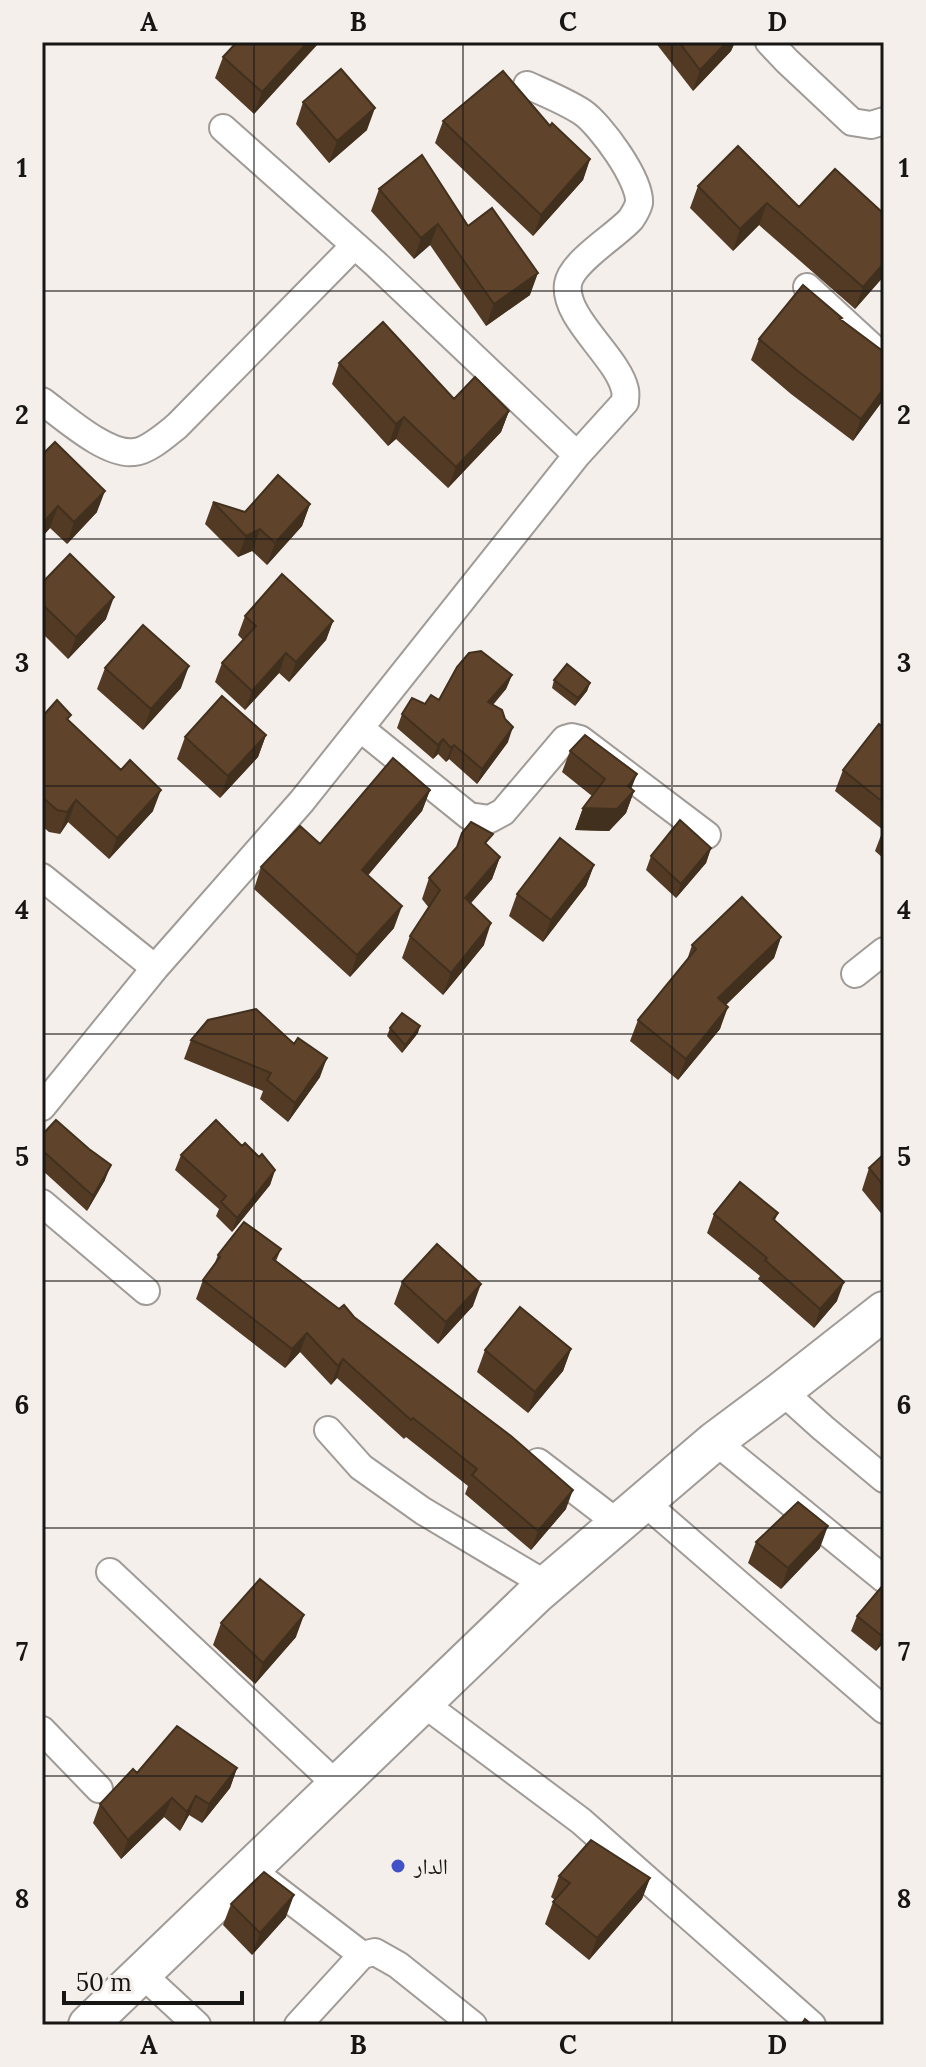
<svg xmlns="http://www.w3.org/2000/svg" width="926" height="2067" font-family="Lora,'Noto Naskh Arabic',serif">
<rect width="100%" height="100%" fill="#f4efea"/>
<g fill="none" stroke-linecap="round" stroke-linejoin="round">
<defs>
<path id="street" d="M769 42 787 61 852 122 871 125 884 121
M223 128 377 265 577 455
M807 287 884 358
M42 401C64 417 107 456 134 452 148 451 167 434 177 426L354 246
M360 728 469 816 490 819 503 812 565 739 572 737 580 739 707 835
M42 877 155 968
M855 974 884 951
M42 1107 155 968 302 801 577 455 625 402C625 398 626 394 625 390 618 357 563 318 568 284 571 262 616 236 631 219 633 216 638 207 639 203 641 180 600 124 582 112 565 101 545 93 527 85
M42 1203 146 1291
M782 1391 823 1428 884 1479
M328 1430 361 1467 423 1511 547 1585
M715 1441 884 1579
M538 1462 619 1524
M644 1502 884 1710
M110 1572 337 1785
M423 1703 581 1821 812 2025
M42 1730 99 1789
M263 1879 362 1955
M142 1974 197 2025
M298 2025 362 1955 375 1952 398 1965 473 2025"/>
<path id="secondary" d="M88 2025 536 1594 715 1441 782 1391 884 1311"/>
</defs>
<use href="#street" stroke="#a09b97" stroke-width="30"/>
<use href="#secondary" stroke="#a09b97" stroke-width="42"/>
<use href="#street" stroke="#fff" stroke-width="26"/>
<use href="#secondary" stroke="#fff" stroke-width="38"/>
</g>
<path fill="#523a25" d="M655 42H735L731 51 693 91Z
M319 43 254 114 215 78 223 57Z
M303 102 367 130 329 163 296 124Z
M443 121 550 126 590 159 583 180 533 236 435 143Z
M698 186 799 207 884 276 855 309 759 225 733 251 690 208Z
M379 189 468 226 530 295 486 326 430 245 414 259 371 211Z
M841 320 884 399 853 441 791 394 751 360 759 339Z
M339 363 454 399 509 411 501 432 448 488 396 439 388 446 332 384Z
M42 455 97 512 67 544 50 528 42 537Z
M213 502 245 512 310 504 302 526 267 565 252 551 238 557 205 524Z
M42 583 106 619 68 659 42 633Z
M245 616 333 621 326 640 289 682 279 673 245 710 215 682 222 663 243 640 238 635Z
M105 668 181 688 143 730 97 689Z
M512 675 506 689 493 705 508 742 477 784 449 759 446 762 438 754 433 759 397 728 402 714 425 704Z
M554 680 590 683 587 691 575 706 552 688Z
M42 717 69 721 153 811 109 859 68 822 60 834 49 832 42 826Z
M884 728V859L875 851 883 830 835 791 843 770Z
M266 735 258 757 220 798 177 759 185 737Z
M570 751 634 791 626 813 609 831 575 830 583 808 592 796 562 772Z
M430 790 422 811 368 875 394 928 350 977 254 889 261 867 320 844Z
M488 846 500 857 492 879 471 903 484 945 443 995 402 958 410 936 429 908 422 899 429 878Z
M711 848 706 863 676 898 646 870 651 856Z
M594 865 586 886 543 942 509 916 517 894Z
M781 937 774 958 726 1005 720 1029 678 1080 630 1041 638 1020 687 960 692 945Z
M390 1028 418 1033 402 1053 387 1036Z
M191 1040 320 1077 288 1122 260 1099 263 1091 184 1059Z
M42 1135 105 1180 87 1211 42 1170Z
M242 1146 275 1170 270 1185 232 1232 216 1216 219 1209 175 1170 181 1155Z
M884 1154V1217L862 1190 869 1168Z
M778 1213 775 1220 837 1301 814 1328 758 1279 760 1276 707 1233 714 1214Z
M281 1249 276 1261 339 1309 354 1317 566 1509 531 1550 465 1494 468 1486 406 1437 404 1439 337 1378 331 1385 300 1352 285 1368 196 1299 203 1280 214 1265 218 1255Z
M402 1282 473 1306 438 1344 394 1304Z
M571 1349 563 1371 528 1413 477 1372 485 1350Z
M756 1542 820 1548 781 1589 748 1563Z
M884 1584V1642L876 1651 851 1631 857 1616Z
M221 1623 296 1637 255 1684 213 1645Z
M237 1768 230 1788 202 1823 189 1815 180 1831 164 1817 121 1859 93 1823 100 1804 137 1773Z
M559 1876 650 1878 642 1899 589 1960 545 1924 553 1902 555 1900 551 1897Z
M231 1904 286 1917 252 1955 223 1925Z"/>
<path fill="#42301e" d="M308 42H319L254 114 262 92Z
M727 42H735L731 51 693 91 700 70Z
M375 108 367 130 329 163 337 141Z
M590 159 583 180 533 236 541 215Z
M767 203 759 225 733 251 740 229Z
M438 224 430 245 414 259 421 238Z
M884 263V276L855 309 863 287Z
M538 273 530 295 486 326 494 304Z
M884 388V399L853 441 861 419Z
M509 411 501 432 448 488 456 467Z
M404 417 396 439 388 446 396 424Z
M105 491 97 512 67 544 74 522Z
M310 504 302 526 267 565 275 543Z
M58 506 50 528 42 537V524Z
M260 529 252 551 238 557 246 536Z
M114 597 106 619 68 659 76 637Z
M333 621 326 640 289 682 296 662Z
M286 653 279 673 245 710 252 691Z
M189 666 181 688 143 730 151 709Z
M512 675 506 689 482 716 488 702Z
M590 683 587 691 575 706 578 698Z
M513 727 508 742 477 784 482 769Z
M266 735 258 757 220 798 228 776Z
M443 739 438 754 433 759 438 745Z
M454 745 449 759 446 762 451 748Z
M637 774 628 797 634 791 626 813 609 831 575 830 583 808 628 786Z
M161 790 153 811 109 859 117 838Z
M430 790 422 811 354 892 362 870Z
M76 800 68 822 60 834 67 812Z
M711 848 706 863 676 898 681 884Z
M500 857 492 879 457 919 465 898Z
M594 865 586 886 543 942 551 920Z
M402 906 394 928 350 977 357 955Z
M491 923 484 945 443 995 451 973Z
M781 937 774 958 710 1020 718 998Z
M728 1007 720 1029 678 1080 686 1059Z
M420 1026 418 1033 402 1053 405 1045Z
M327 1058 320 1077 288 1122 295 1103Z
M111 1165 105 1180 87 1211 93 1196Z
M275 1170 270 1185 232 1232 237 1218Z
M844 1282 837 1301 814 1328 820 1309Z
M481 1284 473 1306 438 1344 446 1322Z
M307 1333 300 1352 285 1368 292 1349Z
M571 1349 563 1371 528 1413 535 1392Z
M343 1359 337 1378 331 1385 338 1366Z
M573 1490 566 1509 531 1550 538 1531Z
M828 1526 820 1548 781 1589 788 1568Z
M304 1615 296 1637 255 1684 263 1663Z
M884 1633V1642L876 1651 882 1636Z
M237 1768 230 1788 202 1823 209 1804Z
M196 1796 189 1815 180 1831 187 1812Z
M172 1798 164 1817 121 1859 128 1840Z
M650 1878 642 1899 589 1960 597 1938Z
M294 1895 286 1917 252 1955 260 1933Z"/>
<path fill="#5f442b" stroke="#42301e" stroke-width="2" d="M237 42H308L262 92 223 57Z
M679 42H727L700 70Z
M341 69 375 108 337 141 303 102Z
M503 71 550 126 552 123 590 159 541 215 443 121Z
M738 146 799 207 835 169 884 214V263L863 287 767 203 740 229 698 186Z
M422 155 468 226 492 208 538 273 494 304 438 224 421 238 379 189Z
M803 285 842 318 840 319 884 352V388L861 419 799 372 759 339Z
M383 322 454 399 475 377 509 411 456 467 404 417 396 424 339 363Z
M55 442 105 491 74 522 58 506 42 524V455Z
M278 475 310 504 275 543 260 529 246 536 213 502 245 512Z
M70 554 114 597 76 637 42 604V583Z
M282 574 333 621 296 662 286 653 252 691 222 663 256 626 245 616Z
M143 625 189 666 151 709 105 668Z
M481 651 512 675 488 702 502 710 505 719 513 727 482 769 454 745 451 748 443 739 438 745 402 714 412 698 425 704 431 695 439 700 457 667 469 653Z
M567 664 590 683 578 698 554 680Z
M222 696 266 735 228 776 185 737Z
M57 700 71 715 67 719 121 770 130 760 161 790 117 838 76 800 67 812 57 810 42 797V717Z
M879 724 884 728V803L843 770Z
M585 735 637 774 628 786 634 791 617 809 583 808 605 779 570 751Z
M393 758 430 790 362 870 402 906 357 955 261 867 300 826 320 844Z
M680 820 711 848 681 884 651 856Z
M471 822 493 834 485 843 500 857 465 898 491 923 451 973 410 936 440 890 429 878 457 847 462 833Z
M560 838 594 865 551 920 517 894Z
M742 897 781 937 718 998 728 1007 686 1059 638 1020 696 949 692 945Z
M256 1009 294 1044 298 1038 327 1058 295 1103 267 1080 271 1073 191 1040 208 1020Z
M402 1013 420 1026 405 1045 390 1028Z
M56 1120 89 1149 111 1165 93 1196 42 1150V1135Z
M216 1120 242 1146 245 1143 259 1157 262 1154 275 1170 237 1218 221 1202 226 1196 181 1155Z
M884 1154V1186L869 1168Z
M740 1182 778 1213 773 1219 844 1282 820 1309 765 1260 767 1258 714 1214Z
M244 1222 281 1249 273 1259 339 1309 344 1305 354 1317 511 1436 573 1490 538 1531 472 1475 477 1469 413 1418 411 1420 343 1359 338 1366 307 1333 292 1349 203 1280 220 1257 218 1255Z
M437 1244 481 1284 446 1322 402 1282Z
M520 1307 571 1349 535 1392 485 1350Z
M798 1502 828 1526 788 1568 756 1542Z
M260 1579 304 1615 263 1663 221 1623Z
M884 1584V1633L882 1636 857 1616Z
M177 1726 237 1768 209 1804 196 1796 187 1812 172 1798 128 1840 100 1804 133 1769 137 1773Z
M591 1840 650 1878 597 1938 553 1902 570 1883 559 1876Z
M264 1872 294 1895 260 1933 231 1904Z
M805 2019 812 2025H801Z"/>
<path fill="none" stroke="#181615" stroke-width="2" stroke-opacity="0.55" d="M254 42V2025M463 42V2025M672 42V2025M42 291H884M42 539H884M42 786H884M42 1034H884M42 1281H884M42 1528H884M42 1776H884"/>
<circle fill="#4252c6" stroke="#f4efea" stroke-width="3" cx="398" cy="1866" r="8"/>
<g text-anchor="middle" stroke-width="8" stroke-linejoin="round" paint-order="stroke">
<g font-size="22" fill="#181615" stroke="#f4efea" text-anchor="start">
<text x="414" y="1874">الدار</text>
</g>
</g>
<rect width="926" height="2067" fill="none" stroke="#f4efea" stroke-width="88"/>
<path d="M64 1991v12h178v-12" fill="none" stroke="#181615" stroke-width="4"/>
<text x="76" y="1991" font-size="24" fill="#181615" stroke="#f4efea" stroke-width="6" paint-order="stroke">50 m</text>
<rect x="44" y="44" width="838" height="1979" fill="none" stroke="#181615" stroke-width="3"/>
<g font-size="26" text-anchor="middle" font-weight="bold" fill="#181615">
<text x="149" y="31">A</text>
<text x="358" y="31">B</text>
<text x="568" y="31">C</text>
<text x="777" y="31">D</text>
<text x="22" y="177">1</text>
<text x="904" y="177">1</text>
<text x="22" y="424">2</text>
<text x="904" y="424">2</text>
<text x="22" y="672">3</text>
<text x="904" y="672">3</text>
<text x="22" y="919">4</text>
<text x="904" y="919">4</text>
<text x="22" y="1166">5</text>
<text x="904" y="1166">5</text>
<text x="22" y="1414">6</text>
<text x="904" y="1414">6</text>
<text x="22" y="1661">7</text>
<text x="904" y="1661">7</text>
<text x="22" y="1908">8</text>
<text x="904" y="1908">8</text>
<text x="149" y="2054">A</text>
<text x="358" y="2054">B</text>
<text x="568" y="2054">C</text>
<text x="777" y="2054">D</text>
</g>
</svg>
